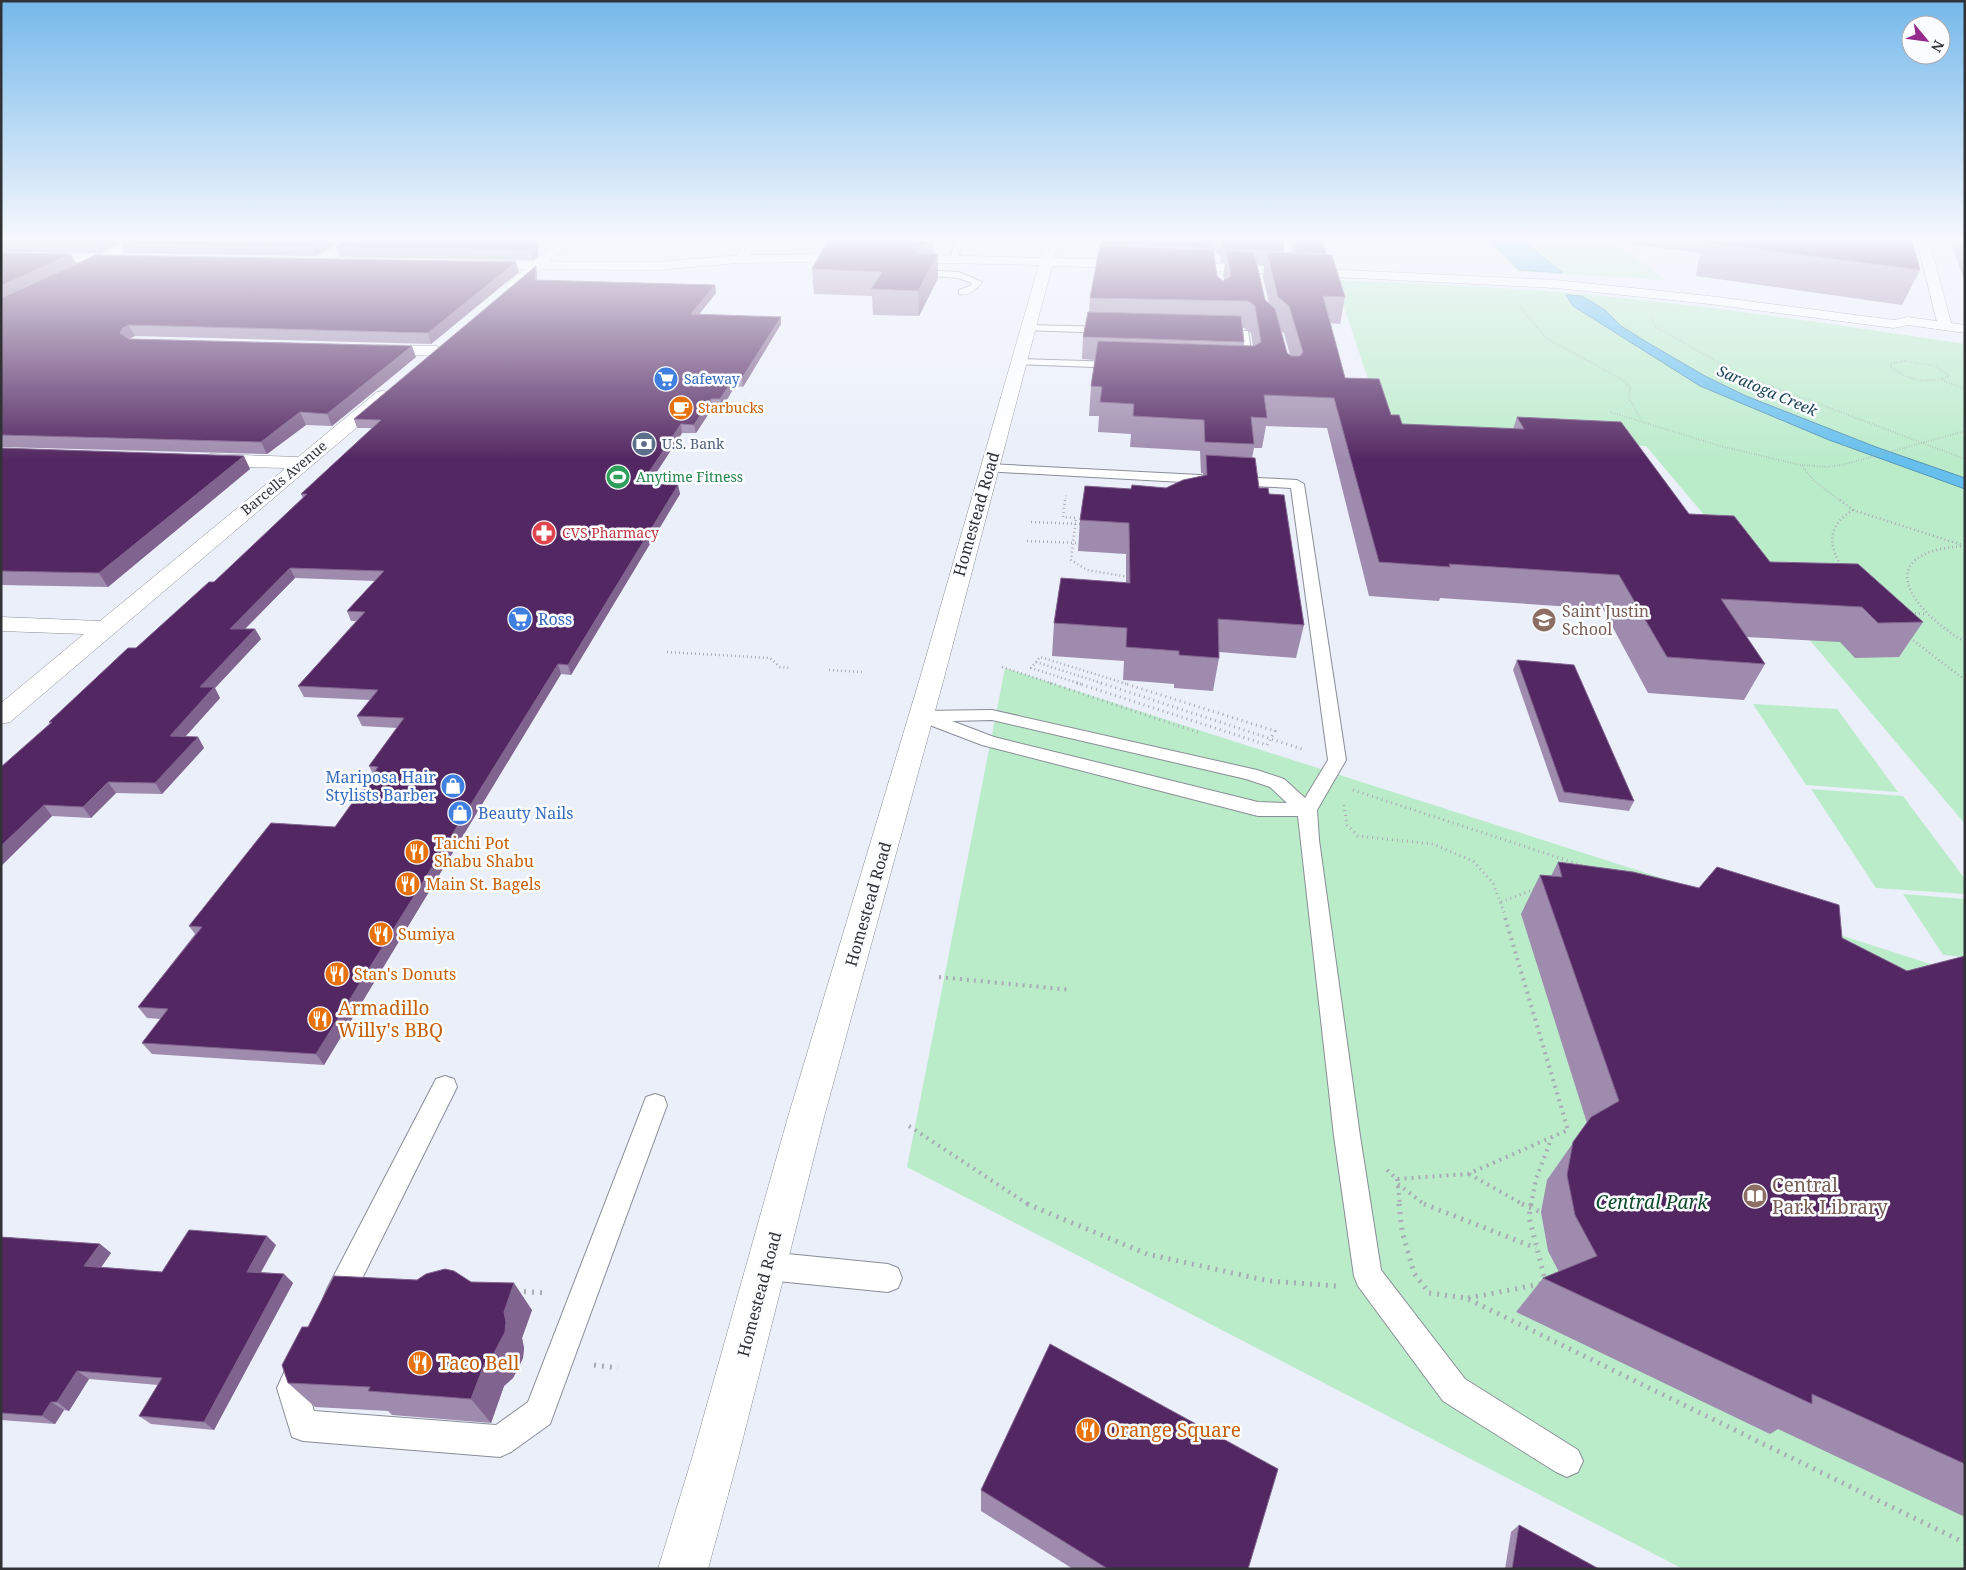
<svg xmlns="http://www.w3.org/2000/svg" width="1966" height="1570" font-family="'Noto Serif',serif">
<rect width="100%" height="100%" fill="#ebeffa"/>
<path fill="#bbecca" d="M1487 240H1613L1665 280 1517 271Z
M1335 280C1421 284 1507 287 1593 295 1717 307 1841 325 1965 344V824L1646 446 1386 433Z
M1005 668 1965 975V1569H1683L907 1167Z
M1753 704 1837 709 1898 792 1806 785Z
M1811 789 1903 796 1965 879V894L1876 888Z
M1903 894 1965 899V957L1943 955Z"/>
<path fill="#66bfed" stroke="#5695b6" d="M1490 240H1522L1563 273 1519 270Z
M1566 295 1581 296 1592 302 1605 310 1621 326 1645 341 1705 376 1746 396 1876 447 1965 478V489L1829 440 1700 386 1573 306Z"/>
<g fill="none" stroke-linecap="round" stroke-linejoin="round">
<defs>
<path id="service" d="M956 240H964L957 259 953 262 949 259Z
M1282 240H1290C1292 251 1289 261 1293 271L1288 274 1285 273 1282 262Z
M922 270 959 272 982 282C976 290 969 296 959 294V290L970 286 972 283 958 278 919 275 917 273Z
M1027 325 1111 327 1116 330 1111 333 1023 330 1022 328Z
M1218 330 1248 331 1254 370 1253 372H1245L1244 370 1239 336 1214 335 1213 333Z
M1018 359 1119 362 1124 365 1119 368 1014 364 1013 362Z
M989 464 1297 480 1304 484 1346 760 1317 810 1319 840 1360 1136 1381 1270 1465 1379 1578 1450 1583 1461 1578 1472 1567 1477 1556 1472 1443 1401 1358 1286 1354 1276 1334 1136 1298 816H1258L982 745 927 724 925 721 915 720 912 716 915 712 921 711 992 710 1257 770 1284 779 1305 798 1328 760 1291 488 984 471 983 468 984 465ZM992 720 1246 779 1270 787 1287 803 1258 802 994 737 952 721Z
M445 1076 454 1079 457 1087 347 1309 337 1313 327 1309 323 1299 327 1289 436 1079Z
M655 1094 664 1097 667 1105 550 1424 511 1452 500 1457 303 1441 292 1437 277 1388 292 1355 303 1351 314 1355 318 1366 307 1389 314 1411 496 1425 528 1402 643 1105 646 1097Z
M767 1252 888 1264 898 1268 902 1278 898 1288 888 1292 767 1280 757 1276 753 1266 757 1256Z"/>
<path id="minor" d="M133 240H149L82 274 77 275 70 271 72 268Z
M345 240H360L325 265H315L314 262 315 259Z
M560 240H574L518 289H508L506 286 508 283Z
M749 240H762L744 262H734L733 259Z
M1917 240H1929L1952 326 1950 329H1940L1938 326Z
M378 345 436 346 441 348 444 351 441 354 436 356 373 353 370 350 373 347Z
M383 391 389 392 391 396 389 400 10 722 1 724V703L84 634 1 631V617L100 621 286 468 210 466 203 464 201 460 203 456 210 454 298 457 377 392Z"/>
<path id="secondary" d="M1047 240H1059L1054 258 1134 260 1141 264 1134 268 1052 266 944 678 824 1117 738 1458 708 1569H658L692 1458 788 1117 920 678 1039 265 900 262 894 258 900 254 1041 258Z
M1 253 125 255 131 259 125 263 1 261Z
M857 254 863 258 862 261 739 263 658 270 480 269 473 265 480 261 658 262 739 255Z
M1177 262 1556 280 1709 296 1894 320 1908 317 1965 325V333L1908 325 1894 328 1709 304 1556 288 1172 269 1170 266 1172 263Z"/>
</defs>
<use href="#service" stroke="#898d97" stroke-width="2"/>
<use href="#minor" stroke="#898d97" stroke-width="1"/>
<use href="#secondary" stroke="#898d97" stroke-width="1"/>
<path stroke="#a8abb4" stroke-width="2" stroke-dasharray="0.5 2" stroke-linecap="butt" d="M1621 240 1634 253 1654 268
M1521 308 1546 338 1625 381 1630 388 1629 398 1641 420
M1651 318 1656 327 1737 373 1965 459
M1904 361 1935 366 1949 376C1930 385 1905 380 1890 366L1892 363Z
M1942 380 1965 389
M1610 412 1720 446 1801 465 1814 481 1841 501
M1802 465 1827 467 1842 465 1965 431
M1065 501 1066 495"/>
<path stroke="#a8abb4" stroke-width="2.5" stroke-dasharray="1 3" stroke-linecap="butt" d="M1065 500 1063 517 1076 518 1071 560 1087 570 1129 577
M1840 500 1853 510C1829 525 1827 542 1841 566
M1853 510 1962 545
M1031 522 1082 524
M1027 541 1079 543
M1965 546C1868 552 1911 610 1965 642
M1911 613 1924 614
M1910 638 1965 680
M667 652 770 658 780 667 790 668
M1036 662 1104 684
M1002 667 1054 684
M829 670 862 672
M1081 684 1031 668 1040 657 1127 684"/>
<path stroke="#a8abb4" stroke-width="3" stroke-dasharray="1 4" stroke-linecap="butt" d="M1050 683 1200 733
M1077 683 1267 745 1275 731 1123 683
M1101 683 1305 750
M1353 790 1587 867
M1344 805 1347 825 1358 836 1433 844 1473 861 1493 883 1505 915
M1501 902 1535 889"/>
<path stroke="#a8abb4" stroke-width="4" stroke-dasharray="2 5" stroke-linecap="butt" d="M939 977 1071 990
M909 1126 1029 1205
M1387 1170 1397 1179 1468 1174 1568 1130 1504 914
M1469 1174 1524 1205
M1397 1179 1400 1205
M1398 1184 1425 1205
M1531 1205 1536 1179 1552 1137"/>
<path stroke="#a8abb4" stroke-width="5" stroke-dasharray="2 6" stroke-linecap="butt" d="M1027 1204 1147 1254 1269 1281 1337 1286
M1399 1204 1402 1231 1414 1273 1429 1293 1466 1298 1965 1543
M1424 1204 1536 1248
M1522 1204 1541 1212
M1531 1204 1529 1217 1545 1280
M516 1291 547 1293
M1468 1298 1541 1284
M594 1365 618 1368"/>
<use href="#service" fill="#fff" fill-rule="evenodd"/>
<use href="#minor" fill="#fff" fill-rule="evenodd"/>
<use href="#secondary" fill="#fff" fill-rule="evenodd"/>
</g>
<path fill="#9f8bae" fill-rule="evenodd" d="M1 240H127L100 253 1 252Z
M128 240H341L316 256 125 253 121 243Z
M538 240V256L533 260 340 257 336 247Z
M828 240H887L933 245 934 254 938 278 919 316 873 315 872 296 814 294 812 269Z
M1101 240H1283V253H1293L1292 244 1291 240H1322L1326 255 1345 297 1340 324 1330 323 1345 378 1402 424 1513 429 1517 417 1689 514 1770 562 1923 622 1899 657 1855 658 1840 642 1746 637 1765 664 1744 700 1648 693 1603 609 1440 598 1439 601 1369 596 1327 428 1266 426 1262 448H1254L1252 458 1259 488 1269 494 1304 625 1296 658 1219 652V658L1213 691 1174 688V684L1123 680 1124 661 1052 656 1054 623 1126 582V554L1078 551 1080 520 1131 489 1166 488 1203 476V473H1201L1200 451 1130 447 1131 434 1098 432 1099 416H1089L1091 386 1095 360 1082 359 1083 337 1089 312 1090 298 1101 245H1100ZM1214 250 1220 255 1221 263 1225 264 1223 275 1224 280 1223 281 1217 276ZM1257 265H1264L1263 277 1269 303 1265 300ZM1242 328H1244L1251 333 1253 346H1244V342ZM1281 331 1284 333 1290 355 1287 353Z
M1339 240H1424L1423 243Z
M1633 240H1912L1920 270 1902 305 1696 276 1700 253 1632 244Z
M1950 240H1965V282Z
M1 253 71 254 76 264 519 272 431 344 135 336 129 339 416 357 332 426 306 425 267 454 1 447Z
M537 274V280L715 285 716 293 699 314 781 324 743 387 735 386 722 408 713 407 696 433H682L649 484 678 485 680 494 571 675 561 674 324 1065 152 1054 142 1043 161 1019 147 1018 138 1007 195 934 189 926 335 827 373 774 369 766 397 728 362 726 357 716 370 700 304 697 298 686 356 621H351L347 611 375 581 295 578 245 629H255L261 639 215 688 220 698 185 737H198L204 748 162 794 116 793 91 818 52 816 1 866 50 724 49 722 214 582 303 498 301 494 372 428H357L354 419Z
M1 448 250 469 108 587 1 585Z
M1517 660 1634 801 1629 811 1559 802 1513 670Z
M1558 862 1842 938 1907 971 1965 956V1517L1778 1429 1770 1434 1516 1312 1543 1278 1559 1272 1548 1251 1541 1212 1547 1180 1587 1123 1521 914 1540 875 1551 876Z
M1 1237 100 1244 111 1253 101 1267 162 1272 276 1245 261 1272 284 1274 293 1283 214 1430 151 1424 139 1416 158 1385 89 1379 69 1411 64 1410 55 1424 1 1420Z
M471 1282 532 1310 522 1338 524 1348 523 1358 513 1378 504 1386 491 1423 392 1415 388 1411 315 1407 288 1383 308 1327Z
M981 1490 1248 1569H1073L981 1511Z
M1519 1525 1599 1569H1505L1511 1532Z"/>
<path fill="#81638f" d="M101 240H127L100 253 95 243Z
M322 240H341L316 256 312 247Z
M536 240H538V256L533 260 530 250Z
M1211 240H1215L1214 250 1210 253 1211 248 1210 241Z
M921 244 922 268 914 249Z
M71 254 76 264 1 299V286Z
M938 254V278L919 316 918 291Z
M516 262 519 272 431 344 428 333Z
M536 266 537 274V288L535 280Z
M715 285 716 293 693 322 691 314Z
M781 317V324L743 387 742 378Z
M129 325 135 336 129 339 120 333 123 328Z
M412 346 416 357 332 426 327 414Z
M734 378 735 386 722 408 720 399Z
M711 399 713 407 696 433 694 425Z
M300 412 306 425 267 454 261 442Z
M681 424 682 433 643 493 641 484Z
M244 456 250 469 108 587 99 573Z
M678 485 680 494 571 675 568 665Z
M290 568 295 578 235 639 230 629Z
M255 629 261 639 215 688 220 698 176 747 170 736 200 687Z
M558 664 561 674 324 1065 316 1054Z
M198 737 204 748 162 794 155 783Z
M108 782 116 793 91 818 83 807Z
M44 805 52 816 1 866V846Z
M267 1236 276 1245 256 1281 247 1272Z
M100 1244 111 1253 96 1275 84 1266Z
M284 1274 293 1283 214 1430 204 1422Z
M514 1283 532 1310 522 1338 524 1348 523 1358 513 1378 504 1386 491 1423 471 1399Z
M77 1371 89 1379 69 1411 57 1402Z
M51 1402 64 1410 55 1424 42 1416Z"/>
<path fill="#532761" stroke="#81638f" d="M1 240H101L95 243 1 242Z
M128 240H322L312 247 121 243Z
M346 240H536L535 246 530 250 336 247Z
M828 240 922 241 933 245 921 244 914 249 918 253 938 254 918 291 871 289 882 272 812 269Z
M1102 240H1211L1210 241 1211 248 1101 244Z
M1222 240H1283L1284 251 1223 249Z
M1296 240H1322L1326 253 1296 252Z
M1710 240H1912L1920 270 1709 243Z
M1100 245 1213 250 1217 276 1223 281 1231 276 1226 250 1254 252 1265 300 1275 309 1287 353 1291 356H1300L1303 352 1289 306 1278 297 1267 252 1332 255 1345 297 1323 296 1345 378 1379 379 1391 415H1399L1402 424 1524 429 1517 417 1621 422 1689 514 1734 516 1770 562 1858 564 1923 622 1878 623 1862 607 1721 599 1765 664 1667 657 1619 575 1449 564 1450 567 1379 562 1334 398 1264 395 1267 418 1251 417 1254 444 1205 442 1204 420 1133 416 1134 404 1100 402 1102 387 1091 386 1098 341 1254 346 1261 342 1255 306 1248 301 1090 298Z
M1 253 71 254 1 286Z
M96 255 516 262 428 333 129 325 123 328 120 333 129 339 412 346 327 414 300 412 261 442 1 435V298Z
M536 266 535 280 715 285 691 314 781 317 742 378H734L720 399H711L694 425 681 424 641 484 678 485 568 665 558 664 316 1054 142 1043 168 1009 138 1007 202 927 189 926 271 823 335 827 378 767 369 766 404 718 357 716 378 690 298 686 365 612 347 611 384 571 290 568 230 629H255L200 687H214L170 736 198 737 155 783 108 782 83 807 44 805 1 846V767L52 722H49L128 648H136L209 582H214L307 494H301L381 420 354 419Z
M1088 312 1241 316 1244 342 1083 337Z
M1 448 244 456 99 573 1 571Z
M1206 455 1255 458 1259 488H1268L1269 494 1284 495 1304 625 1218 619 1219 658 1179 655V651L1126 647 1127 628 1054 623 1061 578 1130 583 1129 523 1080 520 1085 486 1131 489 1132 485 1166 488 1183 480 1207 475Z
M1517 660 1574 665 1634 801 1564 792Z
M1558 862 1633 872 1699 888 1717 867 1839 905 1842 938 1907 971 1965 956V1464L1812 1394V1404L1543 1278 1597 1256 1575 1215 1567 1175 1573 1142 1591 1117 1619 1101 1540 875 1562 877Z
M189 1230 267 1236 247 1272 284 1274 204 1422 139 1416 162 1378 77 1371 57 1402H51L42 1416 1 1413V1237L100 1244 84 1266 162 1272Z
M445 1269 454 1271 471 1282 514 1283 504 1312 506 1322 505 1332 494 1353 485 1362 471 1399 368 1391 370 1387 288 1383 282 1365 302 1327H308L334 1276 417 1280 426 1274Z
M1050 1344 1278 1469 1248 1569H1108L981 1490Z
M1519 1525 1599 1569H1512Z"/>
<linearGradient id="sky" x2="0" y2="1"><stop stop-color="#74b8ea"/><stop offset="0.52" stop-color="#f6f8fd"/><stop offset="1" stop-color="#f6f8fd" stop-opacity="0"/></linearGradient>
<rect width="1966" height="460" fill="url(#sky)"/>
<defs>
<symbol id="supermarket-disc" viewBox="-11 -11 22 22"><circle r="9.5" fill="#3f7fe0" stroke="#fbfcff"/><path d="M-6-5.5h2.5l.6 2H6L4.5 2H-2.5L-4.4-4H-6ZM-1.5 3.2a1.3 1.3 0 1 0 .1 0ZM3 3.2a1.3 1.3 0 1 0 .1 0Z" fill="#fff"/></symbol>
<symbol id="cafe-disc" viewBox="-11 -11 22 22"><circle r="9.5" fill="#e8710a" stroke="#fbfcff"/><path d="M-5.5-4.5H6V0H3Q3 3.5 0 3.5H-2.5Q-5.5 3.5-5.5 0ZM3-3.2v2h1.7v-2ZM-6 4.5H4V6H-6Z" fill="#fff"/></symbol>
<symbol id="bank-disc" viewBox="-11 -11 22 22"><circle r="9.5" fill="#5c6f8a" stroke="#fbfcff"/><path d="M-6-4H6V4H-6ZM0-2.3a2.3 2.3 0 1 0 0 4.6a2.3 2.3 0 1 0 0-4.6Z" fill="#fff"/></symbol>
<symbol id="stadium-disc" viewBox="-11 -11 22 22"><circle r="9.5" fill="#2e9e5b" stroke="#fbfcff"/><path d="M0-5a6.5 5 0 1 0 0 10a6.5 5 0 1 0 0-10ZM-3.5-1.8h7v3.6h-7Z" fill="#fff"/></symbol>
<symbol id="pharmacy-disc" viewBox="-11 -11 22 22"><circle r="9.5" fill="#e0444e" stroke="#fbfcff"/><path d="M-2-6h4v4h4v4h-4v4h-4v-4h-4v-4h4Z" fill="#fff"/></symbol>
<symbol id="school-disc" viewBox="-11 -11 22 22"><circle r="9.5" fill="#8d6e63" stroke="#fbfcff"/><path d="M0-5L7-2L0 1L-7-2ZM-4 1L0 2.5L4 1V4Q0 6-4 4Z" fill="#fff"/></symbol>
<symbol id="shop-disc" viewBox="-11 -11 22 22"><circle r="9.5" fill="#3f7fe0" stroke="#fbfcff"/><path d="M-5-2.5h2.3a2.7 3.5 0 0 1 5.4 0H5L5.5 6h-11ZM-1.5-2.5h3a1.5 2.3 0 0 0-3 0Z" fill="#fff"/></symbol>
<symbol id="restaurant-disc" viewBox="-11 -11 22 22"><circle r="9.5" fill="#e8710a" stroke="#fbfcff"/><path d="M-5-6h1v4h1v-4h1v4h1v-4h1v5L-1.5 .5V6h-2V.5L-5-1ZM5-6V6H3V1.5H1.5Q1.5-4 5-6Z" fill="#fff"/></symbol>
<symbol id="library-disc" viewBox="-11 -11 22 22"><circle r="9.5" fill="#8d6e63" stroke="#fbfcff"/><path d="M-6-4Q-3-5.5-.7-3.5V5Q-3 3-6 4ZM6-4Q3-5.5 .7-3.5V5Q3 3 6 4Z" fill="#fff"/></symbol>
</defs>
<g fill-rule="evenodd">
<use href="#supermarket-disc" x="652" y="365" width="28" height="28"/>
<use href="#cafe-disc" x="667" y="394" width="28" height="28"/>
<use href="#bank-disc" x="630" y="430" width="28" height="28"/>
<use href="#stadium-disc" x="604" y="463" width="28" height="28"/>
<use href="#pharmacy-disc" x="530" y="519" width="28" height="28"/>
<use href="#supermarket-disc" x="506" y="605" width="28" height="28"/>
<use href="#school-disc" x="1530" y="606" width="28" height="28"/>
<use href="#shop-disc" x="439" y="772" width="28" height="28"/>
<use href="#shop-disc" x="446" y="799" width="28" height="28"/>
<use href="#restaurant-disc" x="403" y="838" width="28" height="28"/>
<use href="#restaurant-disc" x="394" y="870" width="28" height="28"/>
<use href="#restaurant-disc" x="367" y="920" width="28" height="28"/>
<use href="#restaurant-disc" x="323" y="960" width="28" height="28"/>
<use href="#restaurant-disc" x="306" y="1005" width="28" height="28"/>
<use href="#library-disc" x="1741" y="1182" width="28" height="28"/>
<use href="#restaurant-disc" x="406" y="1349" width="28" height="28"/>
<use href="#restaurant-disc" x="1074" y="1416" width="28" height="28"/>
</g>
<g text-anchor="middle" stroke-width="5" stroke-linejoin="round" paint-order="stroke">
<g font-size="14" fill="#366cbe" stroke="#fbfcff" text-anchor="start">
<text x="684" y="384">Safeway</text>
</g>
<g font-size="14" fill="#c56008" stroke="#fbfcff" text-anchor="start">
<text x="698" y="413">Starbucks</text>
</g>
<g font-size="14" fill="#4e5e75" stroke="#fbfcff" text-anchor="start">
<text x="662" y="449">U.S. Bank</text>
</g>
<g font-size="14" fill="#27864d" stroke="#fbfcff" text-anchor="start">
<text x="636" y="482">Anytime Fitness</text>
</g>
<g font-size="14" fill="#303236" stroke="#fbfcff">
<text transform="translate(284 478) rotate(-40)" y="5">Barcells Avenue</text>
</g>
<g font-size="14" fill="#be3a42" stroke="#fbfcff" text-anchor="start">
<text x="562" y="538">CVS Pharmacy</text>
</g>
<g font-size="15" font-style="italic" fill="#1b4255" stroke="#fbfcff">
<text transform="translate(1767 391) rotate(23)" y="5">Saratoga Creek</text>
</g>
<g font-size="16" fill="#303236" stroke="#fbfcff">
<text transform="translate(976 514) rotate(-74)" y="6">Homestead Road</text>
<text transform="translate(868 904) rotate(-74)" y="6">Homestead Road</text>
<text transform="translate(759 1294) rotate(-75)" y="6">Homestead Road</text>
</g>
<g font-size="16" fill="#785e54" stroke="#fbfcff" text-anchor="start">
<text x="1562" y="617">Saint Justin<tspan x="1562" dy="18">School</tspan></text>
</g>
<g font-size="16" fill="#366cbe" stroke="#fbfcff" text-anchor="start">
<text x="538" y="625">Ross</text>
<text x="436" y="783" text-anchor="end">Mariposa Hair<tspan x="436" dy="18">Stylists Barber</tspan></text>
<text x="478" y="819">Beauty Nails</text>
</g>
<g font-size="16" fill="#c56008" stroke="#fbfcff" text-anchor="start">
<text x="434" y="849">Taichi Pot<tspan x="434" dy="18">Shabu Shabu</tspan></text>
<text x="426" y="890">Main St. Bagels</text>
<text x="398" y="940">Sumiya</text>
<text x="354" y="980">Stan's Donuts</text>
</g>
<g font-size="19" fill="#c56008" stroke="#fbfcff" text-anchor="start">
<text x="338" y="1015">Armadillo<tspan x="338" dy="22">Willy's BBQ</tspan></text>
<text x="438" y="1370">Taco Bell</text>
<text x="1106" y="1437">Orange Square</text>
</g>
<g font-size="19" fill="#785e54" stroke="#fbfcff" text-anchor="start">
<text x="1772" y="1192">Central<tspan x="1772" dy="22">Park Library</tspan></text>
</g>
<g font-size="19" font-style="italic" fill="#0f4b2a" stroke="#fbfcff">
<text x="1652" y="1209">Central Park</text>
</g>
</g>
<rect width="1966" height="1570" fill="none" stroke="#303236" stroke-width="5"/>
<g transform="translate(1926 40) rotate(119)"><circle r="24" fill="#fbfcff" stroke="#aaabaf"/>
<path d="M0-4L9 19L0 12L-9 19Z" fill="#952a8d"/>
<text y="-8" font-size="14" font-weight="bold" text-anchor="middle" fill="#303236">N</text>
</g>
</svg>
